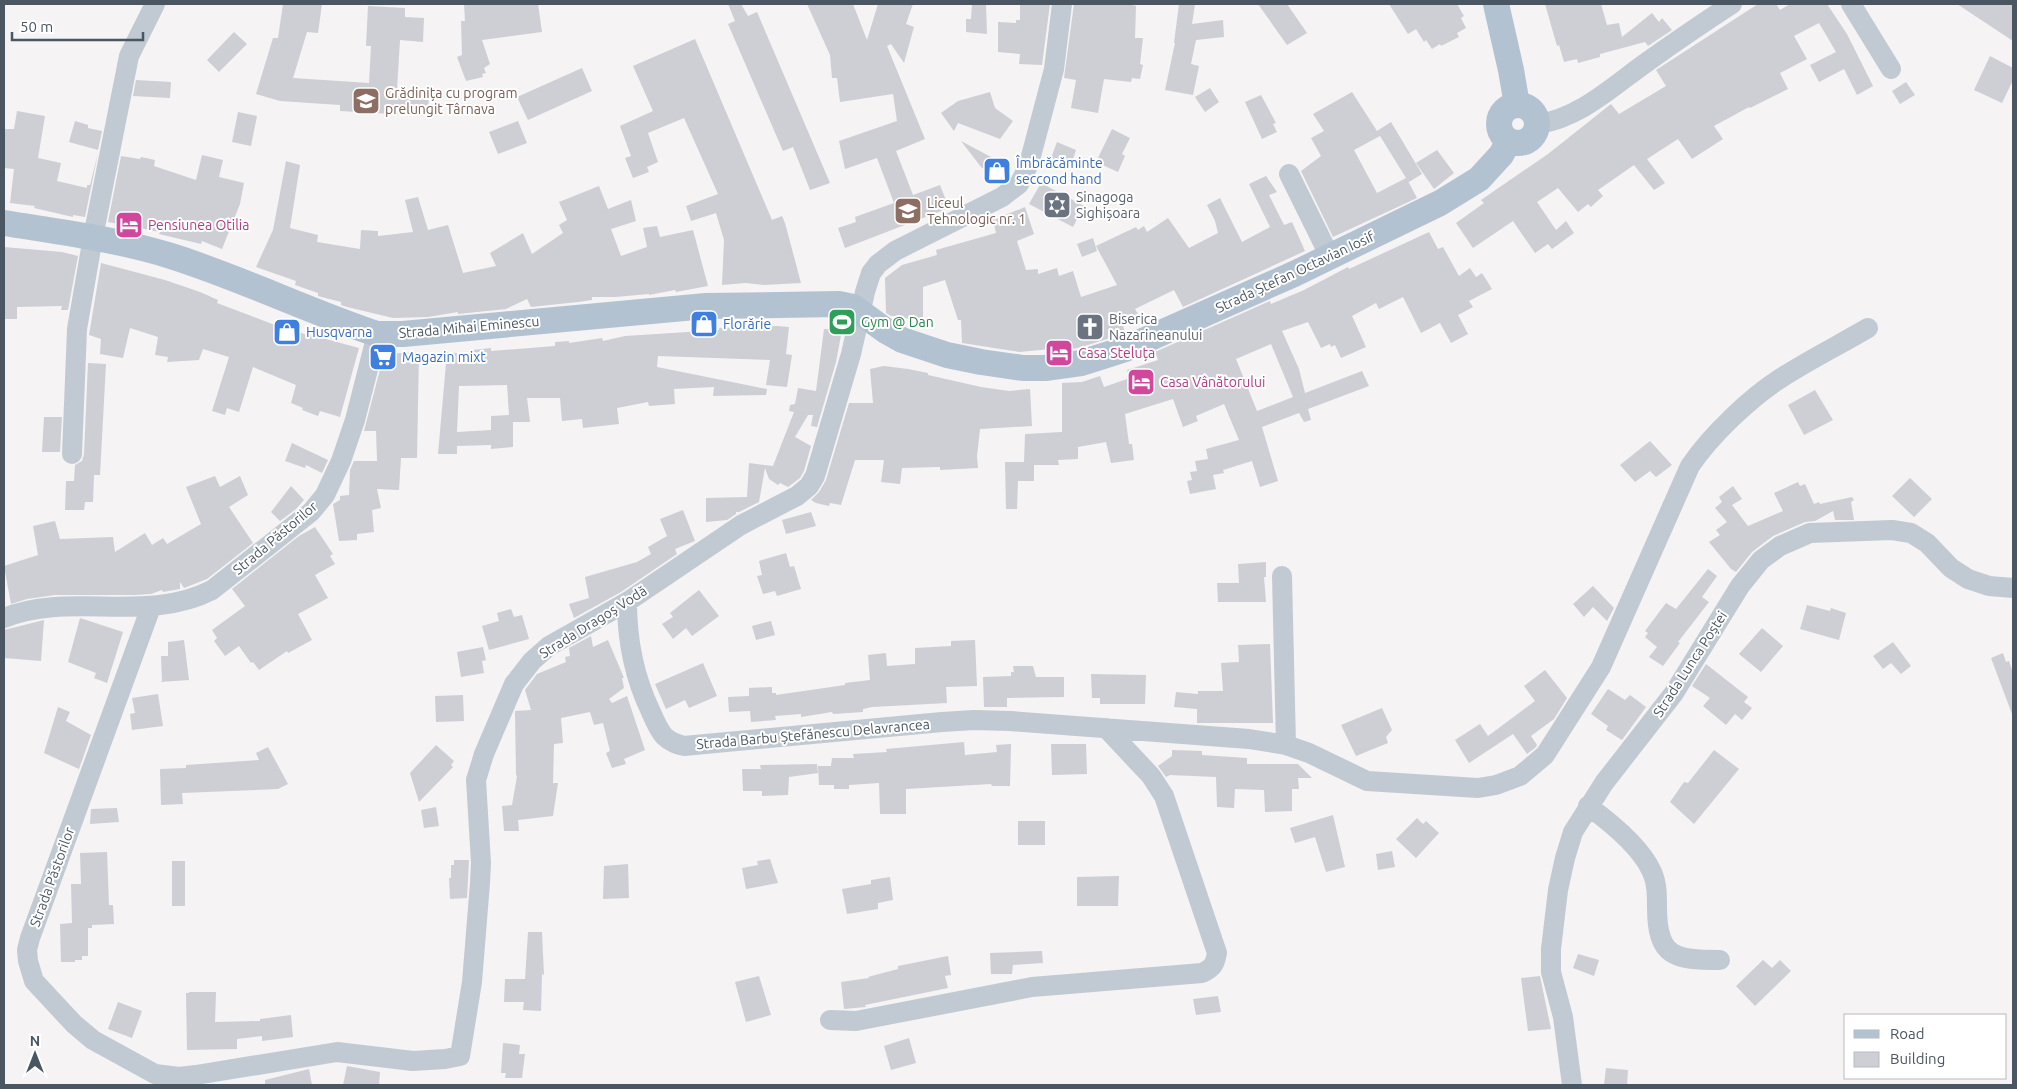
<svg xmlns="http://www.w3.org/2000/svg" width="2017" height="1089" font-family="Ubuntu,sans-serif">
<rect width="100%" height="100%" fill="#f5f3f3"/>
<path fill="#cdcfd5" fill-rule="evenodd" d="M283 4H322L318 33 307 32 293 78 369 83 371 46H366L368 6 405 8V17L424 18 423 42 400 40 397 89 429 91 428 116 340 111V105L280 101 256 94 273 38H278Z
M464 4H538L542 32 482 40 490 64 484 68 486 73 482 74 483 77 466 81 457 57 462 55 461 21H465Z
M728 4H741L748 16 757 12 830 183 810 190 793 147 783 151 728 24 735 21Z
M807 4H853L867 40 878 4H913L906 24 914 27 904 63 891 44 887 46 925 139 896 151 913 195 940 185 949 208 845 248 838 228 856 222 855 217 894 203 877 158 845 169 839 141 897 121 893 94 840 102 837 78H832L830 55Z
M972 4H986L987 34 966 32V19H971Z
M1020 4H1050L1042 65 1019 64 1020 54 998 52V22L1016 23V20H1020Z
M1074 4H1128L1136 6 1135 38H1143L1140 64 1143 65 1140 79 1132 78 1131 82 1104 79 1098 113 1071 108 1076 80 1064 78Z
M1179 4H1195L1192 24 1223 20 1224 37 1196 40 1191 64 1199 66 1193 95 1165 90 1175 43H1174Z
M1258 4H1287L1307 33 1287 45Z
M1389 4H1457L1464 16 1461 18 1466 28 1457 33 1459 37 1441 46 1440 44 1432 49 1426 40 1424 42 1416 29 1408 34Z
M1545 4H1601L1607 25 1619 23 1622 37 1652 13 1659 22 1662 18 1672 30 1648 46 1645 42 1600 54V57L1578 63 1577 59 1564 62 1559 45 1557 46Z
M1758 4H1776L1780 10 1790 4H1827L1847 34 1873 86 1857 95 1844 69 1819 82 1810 65 1836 52 1819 23 1794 36 1807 59 1780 73 1788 89 1750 108 1749 107 1714 126 1723 139 1692 159 1678 139 1647 159 1665 183 1654 190 1634 165 1598 190 1603 196 1591 207 1588 204 1578 212 1558 188 1537 202 1556 230 1566 221 1574 233 1552 249 1548 244 1535 253 1513 221 1473 248 1456 223 1484 203 1481 200 1548 154 1611 104 1619 114 1666 86 1656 70Z
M1957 4H2013V41Z
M234 32 247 44 219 72 207 60Z
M695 39 772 220 782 216 785 223 801 283 764 285 746 283 722 285 724 240 716 213 691 221 686 206 718 194 684 118 648 133 658 162 647 167 649 172 633 178 625 158 631 156 620 126 653 111 633 66Z
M1990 56 2013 68V80L2002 103 1974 90Z
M582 68 592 91 528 120 517 97Z
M136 80 171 82 170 98 133 96Z
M1906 82 1915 95 1900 104 1892 91Z
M1210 88 1219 102 1205 112 1195 97Z
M990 92 995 108 1013 121 1000 139 958 123 954 131 941 113 958 101Z
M1352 92 1377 131 1391 122 1422 174 1409 182 1408 181 1417 198 1333 237 1301 171 1321 156 1311 138 1324 131 1313 114ZM1380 136 1406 178 1377 193 1354 150Z
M1261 95 1276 123 1273 124 1277 132 1262 139 1245 102Z
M17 111 45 116 38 158 61 163 57 181 87 188V185H90L98 153 85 217 73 215V217L34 208 35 206 10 203 14 169 4 168V129H14Z
M238 112 257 116 251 146 232 142Z
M75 121 88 125V128L102 131 98 150 69 142Z
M518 121 527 143 498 154 489 132Z
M1112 129 1130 138 1122 154 1125 156 1118 172 1096 162Z
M961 141 1006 165 996 179 981 167Z
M1057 142 1076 150 1071 165 1051 158Z
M1437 150 1454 173 1434 189 1416 163Z
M202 155 223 160 219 177 244 183 240 204 222 249 202 241 201 244 159 234 160 232 108 222 121 156 140 159 141 157 155 160 154 166 196 180Z
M286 161 300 165 290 228 318 235 317 242 360 249 361 230 378 231V236L413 232 405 200 418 197 428 230 448 225 463 273 496 266 490 253 523 233 532 254 563 233 559 225 567 220 559 202 599 186 608 209 631 200 636 221 611 229 621 256 647 247 643 228 657 226 660 237 693 230 708 286 676 292 675 290 649 295V294L615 297H592V300L578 302 531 307 527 299 506 309 458 314V312L428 317 393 318 347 307 341 305V302L318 296V293L295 285 296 281 256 267 273 230Z
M1266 176 1277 192 1269 195 1284 225 1292 222 1305 251 1183 307 1174 290 1135 309 1138 314 1122 322 1125 333 1120 335 1078 348 1052 352 1051 349 1019 352 962 343 961 320H958L945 280 923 287V319L900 318V316H891L886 313 885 278 902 265 937 255 936 250 996 233 993 220 1025 207 1034 234 1017 241 1026 270 1038 269V274L1057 268 1059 276 1073 271 1081 297 1117 285 1096 246 1136 227 1138 230 1144 226 1147 232 1168 218 1189 248 1218 233 1215 221 1207 205 1220 198 1242 242 1270 227 1249 184Z
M1041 183 1084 206 1073 227 1029 204Z
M1429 232 1438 249 1443 247 1459 276 1470 268 1476 277 1482 273 1492 289 1469 301 1473 307 1458 315 1468 334 1451 343 1440 323 1421 333 1403 297 1379 309 1376 303 1352 316 1366 347 1341 358 1335 345 1331 347 1330 344 1321 348 1308 322 1282 331 1299 369 1305 393 1362 371 1369 386 1308 409 1311 420 1304 422 1299 413 1262 427 1278 481 1260 487 1252 461 1223 470 1224 473 1213 475 1216 489 1190 494 1187 481 1192 480 1190 472 1197 471 1195 461 1208 459 1206 449 1239 440 1224 404 1196 416 1198 421 1183 427 1173 399 1125 414 1129 444H1132L1134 460 1111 463 1106 442 1078 447V459L1058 460 1059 465H1034V481H1018L1017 509H1006L1005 462H1024L1025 434 1062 432V383L1082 382 1100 376 1104 387 1130 378 1127 370 1158 360 1155 352 1270 301 1271 304 1304 290 1348 267 1349 269ZM1271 344 1293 397 1257 411 1236 359Z
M1093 238 1097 251 1082 257 1077 244Z
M4 247 62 252 78 256 68 310H61L62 306 17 307V319H4Z
M101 263 165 280 200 292 218 300 217 303 280 327 281 326 310 336 311 335 359 348 340 417 320 411 318 416 302 410 303 408 291 403 296 385 253 367 239 412 227 408 225 415 212 411 229 357 203 349 199 360 167 362 168 357 155 355 158 337 130 328 123 358 100 354 101 339 89 335Z
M777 326 789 327 786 354 792 355 787 387 766 385 770 360 658 356 657 367 767 389 766 395 713 396 714 387 674 389 675 404 649 406 648 402 617 408 619 424 583 428 582 419 562 421 560 398H527L530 422H513V447L491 449V445L457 446V454H438L447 352 473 355 472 350 491 348V351L555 346V342L569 341V343L602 338 603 341 625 336 719 330V328ZM507 385 509 415 491 416V430L457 432 459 386Z
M824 329 842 330 836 362 817 427 811 426 813 415H808L795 437 811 446 804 471 800 478 788 487 780 483 778 485 769 479 765 468 759 502 739 512H736V514L727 520 706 522V498L747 497 749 463 773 466 794 412 789 411 790 405 795 404 798 388 816 391Z
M419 352 417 458H401L399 490 377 489 381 508 372 510 374 532 357 534V540L339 541 333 504 340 500V496L349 495 350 470 354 461H377L376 431H364L384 354Z
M88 363 106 364 100 475H94L93 502H85L84 510H65L66 481H74L75 465 82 461 84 454Z
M884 366 908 369 928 373V375L981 387 1009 391 1030 389 1032 426 980 429 977 456 978 468 940 470V467L902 468 900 484 881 482 884 460H855L841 505 830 503 829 506 816 503 811 500 819 492 826 480 849 403H873L870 369Z
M1815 390 1833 420 1804 435 1788 405Z
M44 417H62L60 452H42Z
M1650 441 1672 465 1656 477 1650 471 1635 482 1620 465Z
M292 443 328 460 322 473 306 465 305 468 285 461Z
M215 476 220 487 240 476 248 495 229 507 253 543 207 579 184 588 180 582V589L163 592 162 590 151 594 134 595H55L27 599 11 604 4 566 38 555 33 526 55 521 60 539 113 537 115 552 145 533 152 545 163 538 167 544 201 524 186 487Z
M1910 478 1932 499 1914 517 1892 496Z
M1798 482 1800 486 1805 484 1814 504 1819 502 1820 504 1852 497 1854 500 1851 502 1854 520H1835L1833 511 1815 521 1805 522 1773 536 1752 552 1736 572 1731 569 1709 542 1720 535 1716 530 1727 522 1715 508 1722 502 1719 497 1733 486 1742 499 1732 505 1748 526 1783 511 1774 493Z
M291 486 304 500 296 509 280 521 271 512Z
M683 510 695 541 675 549 677 554 621 592 574 618 569 604 589 598 585 577 637 562 651 554 648 547 667 536 660 519Z
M811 512 816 526 786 534 782 520Z
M315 527 333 554 330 556 335 564 315 575 328 598 298 614 312 640 288 653 287 651 259 670 253 662 251 663 239 646 225 656 214 641 217 638 212 630 245 606 232 589 299 536Z
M786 553 790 567 794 566 801 589 777 596 775 591 763 594 757 576 762 575 759 561Z
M1266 562V577H1264L1266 602H1218L1217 583H1239L1238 564Z
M1708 569 1717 576 1702 597 1709 602 1678 642 1680 643 1663 666 1649 657 1657 647 1645 637 1648 633 1645 631 1666 603 1676 609Z
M1593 586 1614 608 1607 621 1593 607 1584 617 1573 604Z
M699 590 719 616 692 636 686 628 673 639 662 624 673 617 670 613Z
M1807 605 1830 611 1831 608 1846 613 1839 640 1800 629Z
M511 609 514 617 522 615 529 639 489 650 482 626 499 621 497 613Z
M80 618 123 632 107 683 94 678 96 673 68 662Z
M44 620 41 661 4 658V630Z
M771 621 775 635 756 640 752 626Z
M1762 628 1783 646 1761 672 1739 654Z
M591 636 593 647 608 640 624 678H622L624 688 609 699 612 703 627 696 645 750 624 759 626 764 612 768 606 753 610 751 603 723 594 725 590 712 561 718 563 743 554 744 553 783H558L553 816 518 820 519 831H504L502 806 512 805 517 776 516 775 515 711 531 710 525 690 537 674 566 662 565 657 570 656 569 648Z
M184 640 189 680 160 682 162 681 161 656H168V642Z
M975 640 977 686 946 687 947 703 872 707 863 709V712L833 714 832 712 801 717V714L775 716 776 720 751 722 750 711 729 712 728 697 749 696V688L772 687V693H776V695L845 685V683L870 680 868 655 886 653 887 666 915 664V648L951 646V641Z
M1893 642 1911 666 1901 674 1891 663 1883 669 1873 656Z
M1270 644 1273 723H1197V709L1174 707 1176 692 1198 694V691H1223L1221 663 1239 662 1238 645Z
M483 647 486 660 482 661 484 673 461 677 457 652Z
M2003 653 2006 662 2009 661 2013 673 2012 714 1991 658Z
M703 663 717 696 689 708 685 700 666 709 655 684Z
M1706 664 1748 697 1744 702 1752 708 1742 720 1735 714 1726 725 1703 706 1710 698 1692 686Z
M1013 666H1033L1036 677H1064V697L1007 698V707H984L983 677 1011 676V672H1014Z
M1545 670 1567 698 1554 719 1531 736 1537 745 1536 747 1527 754 1513 734 1469 763 1455 740 1480 724 1488 736 1535 701 1524 686Z
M1091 674 1146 675 1145 704H1100V698H1092Z
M1608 689 1625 700 1630 695 1646 707 1622 740 1606 730 1608 726 1591 714Z
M158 694 163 726 132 730 130 714 135 713 132 698Z
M463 695 464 721 436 722 435 696Z
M58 707 70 712 66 721 91 735 79 769 44 753Z
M1382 708 1392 730 1386 737 1388 743 1356 756 1341 725Z
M964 742 965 755 997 752 996 745 1011 744 1010 786H992L991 784 906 789V814H880L879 783 849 785V789H834V785H819L818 766H831L832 758H854L853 754 887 752 886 749Z
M1051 744H1086L1087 774 1052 775Z
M436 745 454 761 451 765 453 767 419 802 410 773Z
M268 747 288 784 278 789 182 793 183 804 161 805 160 769 186 768V765L259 760 256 753Z
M1172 750 1202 751V755L1247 758V764H1298L1312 778H1298L1299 789H1292V811L1265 812 1264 790 1235 789 1234 808 1217 807 1216 777 1170 775 1166 777 1158 766 1172 756Z
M1714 750 1739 769 1694 824 1670 802 1684 782 1688 783Z
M817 764 818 773 789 777 788 795 762 796V791H743L742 769H761L760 765Z
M436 807 439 826 424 828 421 810Z
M117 808 119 822 90 824 91 809Z
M1333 815 1345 867 1326 872 1315 837 1295 843 1290 828Z
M1417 818 1423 824 1426 821 1439 833 1416 858 1396 839Z
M1018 821H1045V845H1018Z
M1392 851 1395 867 1378 870 1376 854Z
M107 852 109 905H113L114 924 92 925V928H88V956H82V960H75V962H61L60 924 72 923 71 884H81L80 853Z
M770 859 778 883 746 889 742 868 758 865 757 861Z
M454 860H469L467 898 450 899 449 878H451V865H454Z
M172 861H185V906H172Z
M628 864 629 898 603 899 604 866Z
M1119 876 1118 906H1077V877Z
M890 877 893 900 878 903V909L847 914 842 889 871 884V880Z
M528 932H542L544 975 542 974 541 1011 523 1010 524 1002H504L505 979H525Z
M1042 951 1043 963 1013 965 1012 974H991L990 953Z
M1578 954 1599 960 1594 976 1573 968Z
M948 956 951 975 945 976 948 988 865 1005 866 1007 844 1009 841 982 869 978 868 977 898 969V966Z
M1763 960 1772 968 1780 960 1791 971 1755 1006 1736 986Z
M759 976 771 1015 746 1022 735 982Z
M1540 976 1551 1029 1528 1031 1521 978Z
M189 992H216L215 1022 260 1021V1019L291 1015 293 1037 262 1041V1036L237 1039V1049L187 1050 186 993H189Z
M1218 996 1221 1012 1196 1015 1193 999Z
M118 1002 142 1011 132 1038 108 1029Z
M909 1038 916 1063 891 1070 884 1046Z
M503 1043 520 1045 519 1054H525L522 1078H505L506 1073H501Z
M347 1066 380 1072 379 1085H343Z
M1606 1068 1628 1070 1627 1085H1604Z
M309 1069 312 1085H265V1080Z"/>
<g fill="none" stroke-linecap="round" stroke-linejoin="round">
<path stroke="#c1cad2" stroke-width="20" d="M1851 4 1891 69
M1538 124C1580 118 1613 86 1647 62 1675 42 1703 23 1732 4
M1289 174 1330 257
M72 454 77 329 93 237 129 56 155 4
M1282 576 1286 745
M627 602C627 641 634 677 651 712 654 719 658 729 664 736 670 742 677 744 684 746L942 722 974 720 1010 721 1249 739 1286 745 1309 753 1367 781 1478 788 1496 785 1520 776 1545 755 1601 667 1690 466C1711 435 1750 398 1781 378 1809 360 1839 345 1868 328
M151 607 30 938 27 950 28 961 34 981 74 1024 93 1040 155 1074 179 1077 196 1075 337 1052 413 1061 445 1059 460 1056 472 982 480 883 481 863 476 780 484 754 514 684 532 661 549 646 627 602 741 525 797 496 809 486 815 476 851 354 865 292 871 273 878 264 895 251 1002 197 1019 184 1024 175 1030 160 1054 69 1062 4
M4 618C70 591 146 624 212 590L311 512 325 495 341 461 355 420 377 334
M1588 806C1610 822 1641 847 1652 872 1657 883 1657 895 1657 907 1657 957 1674 960 1720 960
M830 1020 856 1021 1032 987 1202 973C1213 968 1215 964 1217 953L1164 796 1151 776 1106 728
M1572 1085 1563 1017 1551 972V949L1558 890 1565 858 1573 832 1604 783 1674 693 1740 586 1761 560 1780 546 1810 533 1892 530 1911 533 1927 543 1951 568 1968 579 1989 586 2013 588"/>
<path stroke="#b3c2d1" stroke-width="26" d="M1496 4 1511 70 1517 105
M1499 124a19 19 0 1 1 38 0a19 19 0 1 1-38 0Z
M4 223C60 232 117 239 171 256 241 278 308 311 377 334H403L706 306 839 304 853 307 886 331 902 340 947 355 981 362 1023 368H1045L1081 363 1125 349 1294 274 1440 203 1479 179 1501 155 1509 141"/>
</g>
<defs>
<symbol id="school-square" viewBox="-11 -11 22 22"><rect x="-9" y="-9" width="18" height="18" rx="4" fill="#8d6e63" stroke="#fff"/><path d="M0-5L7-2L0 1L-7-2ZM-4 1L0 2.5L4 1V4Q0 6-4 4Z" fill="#fff"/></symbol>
<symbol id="shop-square" viewBox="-11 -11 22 22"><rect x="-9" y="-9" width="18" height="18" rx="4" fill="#3f7fe0" stroke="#fff"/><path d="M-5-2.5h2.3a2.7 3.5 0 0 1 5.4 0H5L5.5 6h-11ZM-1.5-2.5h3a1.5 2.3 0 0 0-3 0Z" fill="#fff"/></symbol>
<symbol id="synagogue-square" viewBox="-11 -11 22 22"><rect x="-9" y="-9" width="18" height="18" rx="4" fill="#6b7280" stroke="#fff"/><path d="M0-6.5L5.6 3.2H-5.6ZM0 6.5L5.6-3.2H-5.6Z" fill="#fff"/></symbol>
<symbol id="university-square" viewBox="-11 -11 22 22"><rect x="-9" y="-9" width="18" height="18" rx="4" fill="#8d6e63" stroke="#fff"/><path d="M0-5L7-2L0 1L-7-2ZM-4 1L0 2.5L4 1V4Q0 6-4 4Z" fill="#fff"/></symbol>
<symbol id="hotel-square" viewBox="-11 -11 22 22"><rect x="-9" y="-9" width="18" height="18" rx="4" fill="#d1479c" stroke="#fff"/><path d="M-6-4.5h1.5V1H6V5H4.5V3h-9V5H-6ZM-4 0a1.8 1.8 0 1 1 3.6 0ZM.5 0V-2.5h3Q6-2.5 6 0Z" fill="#fff"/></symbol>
<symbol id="stadium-square" viewBox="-11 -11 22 22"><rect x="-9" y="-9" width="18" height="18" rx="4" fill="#2e9e5b" stroke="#fff"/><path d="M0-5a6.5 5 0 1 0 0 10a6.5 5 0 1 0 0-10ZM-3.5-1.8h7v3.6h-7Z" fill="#fff"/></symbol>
<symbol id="church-square" viewBox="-11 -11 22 22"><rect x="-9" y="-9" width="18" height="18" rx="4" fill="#6b7280" stroke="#fff"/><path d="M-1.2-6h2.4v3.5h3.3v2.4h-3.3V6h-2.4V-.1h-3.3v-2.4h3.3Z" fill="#fff"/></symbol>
<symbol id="supermarket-square" viewBox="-11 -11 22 22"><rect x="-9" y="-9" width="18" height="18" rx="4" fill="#3f7fe0" stroke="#fff"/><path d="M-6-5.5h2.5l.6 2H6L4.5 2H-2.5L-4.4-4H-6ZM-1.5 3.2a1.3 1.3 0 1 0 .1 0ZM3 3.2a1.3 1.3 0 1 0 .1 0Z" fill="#fff"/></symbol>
</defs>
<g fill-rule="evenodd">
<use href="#school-square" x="350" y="85" width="32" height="32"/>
<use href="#shop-square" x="981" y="155" width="32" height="32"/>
<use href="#synagogue-square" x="1041" y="189" width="32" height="32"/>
<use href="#university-square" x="892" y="195" width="32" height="32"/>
<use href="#hotel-square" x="113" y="209" width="32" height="32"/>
<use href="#stadium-square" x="826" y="306" width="32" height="32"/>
<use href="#shop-square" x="688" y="308" width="32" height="32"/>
<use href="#church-square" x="1074" y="311" width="32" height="32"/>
<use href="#shop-square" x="271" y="316" width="32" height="32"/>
<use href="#hotel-square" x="1043" y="337" width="32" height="32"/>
<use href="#supermarket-square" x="367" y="341" width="32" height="32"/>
<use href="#hotel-square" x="1125" y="366" width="32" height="32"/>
</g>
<g text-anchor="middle" stroke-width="4" stroke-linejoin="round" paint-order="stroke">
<g font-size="14" fill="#785e54" stroke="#fff" text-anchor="start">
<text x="385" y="98">Grădinița cu program<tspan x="385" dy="16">prelungit Târnava</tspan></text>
<text x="927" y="208">Liceul<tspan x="927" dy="16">Tehnologic nr. 1</tspan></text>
</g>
<g font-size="14" fill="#366cbe" stroke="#fff" text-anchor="start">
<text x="1016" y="168">Îmbrăcăminte<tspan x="1016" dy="16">seccond hand</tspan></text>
<text x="723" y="329">Florărie</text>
<text x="306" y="337">Husqvarna</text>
<text x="402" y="362">Magazin mixt</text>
</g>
<g font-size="14" fill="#5b616d" stroke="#fff" text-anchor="start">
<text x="1076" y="202">Sinagoga<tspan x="1076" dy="16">Sighișoara</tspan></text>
<text x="1109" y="324">Biserica<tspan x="1109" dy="16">Nazarineanului</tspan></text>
</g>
<g font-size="14" fill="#b23c85" stroke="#fff" text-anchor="start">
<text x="148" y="230">Pensiunea Otilia</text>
<text x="1078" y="358">Casa Steluța</text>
<text x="1160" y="387">Casa Vânătorului</text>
</g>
<g font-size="14" fill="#4a5661" stroke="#fff">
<text transform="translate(1295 272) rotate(-25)" y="5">Strada Ștefan Octavian Iosif</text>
<text transform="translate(469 327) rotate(-5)" y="5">Strada Mihai Eminescu</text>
<text transform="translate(275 538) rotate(-40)" y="5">Strada Păstorilor</text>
<text transform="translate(593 622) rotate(-32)" y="5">Strada Dragoș Vodă</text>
<text transform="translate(1690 664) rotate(-57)" y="5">Strada Lunca Poștei</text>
<text transform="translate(813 734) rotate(-5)" y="5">Strada Barbu Ștefănescu Delavrancea</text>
<text transform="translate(52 877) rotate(-70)" y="5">Strada Păstorilor</text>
</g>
<g font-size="14" fill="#27864d" stroke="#fff" text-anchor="start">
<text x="861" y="327">Gym @ Dan</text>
</g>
</g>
<rect width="2017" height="1089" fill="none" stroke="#4a5661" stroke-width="10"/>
<rect x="1844" y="1014" width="162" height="65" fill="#ffffff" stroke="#b7bbc0"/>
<rect x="1854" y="1030" width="25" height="8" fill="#b3c2d1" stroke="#b7bbc0"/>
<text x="1890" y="1039" font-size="15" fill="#4a5661">Road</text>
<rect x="1854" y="1052" width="25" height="15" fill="#cdcfd5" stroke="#b7bbc0"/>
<text x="1890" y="1064" font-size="15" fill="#4a5661">Building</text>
<g transform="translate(35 1054)" stroke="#ffffff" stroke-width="4" paint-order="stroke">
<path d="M0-4L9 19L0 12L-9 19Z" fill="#4a5661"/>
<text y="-8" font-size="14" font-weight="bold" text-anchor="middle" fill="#4a5661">N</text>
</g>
<path d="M12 32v8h131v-8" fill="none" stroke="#4a5661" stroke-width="2.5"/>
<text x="20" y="32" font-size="15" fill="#4a5661" stroke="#ffffff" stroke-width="4" paint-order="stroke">50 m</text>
</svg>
